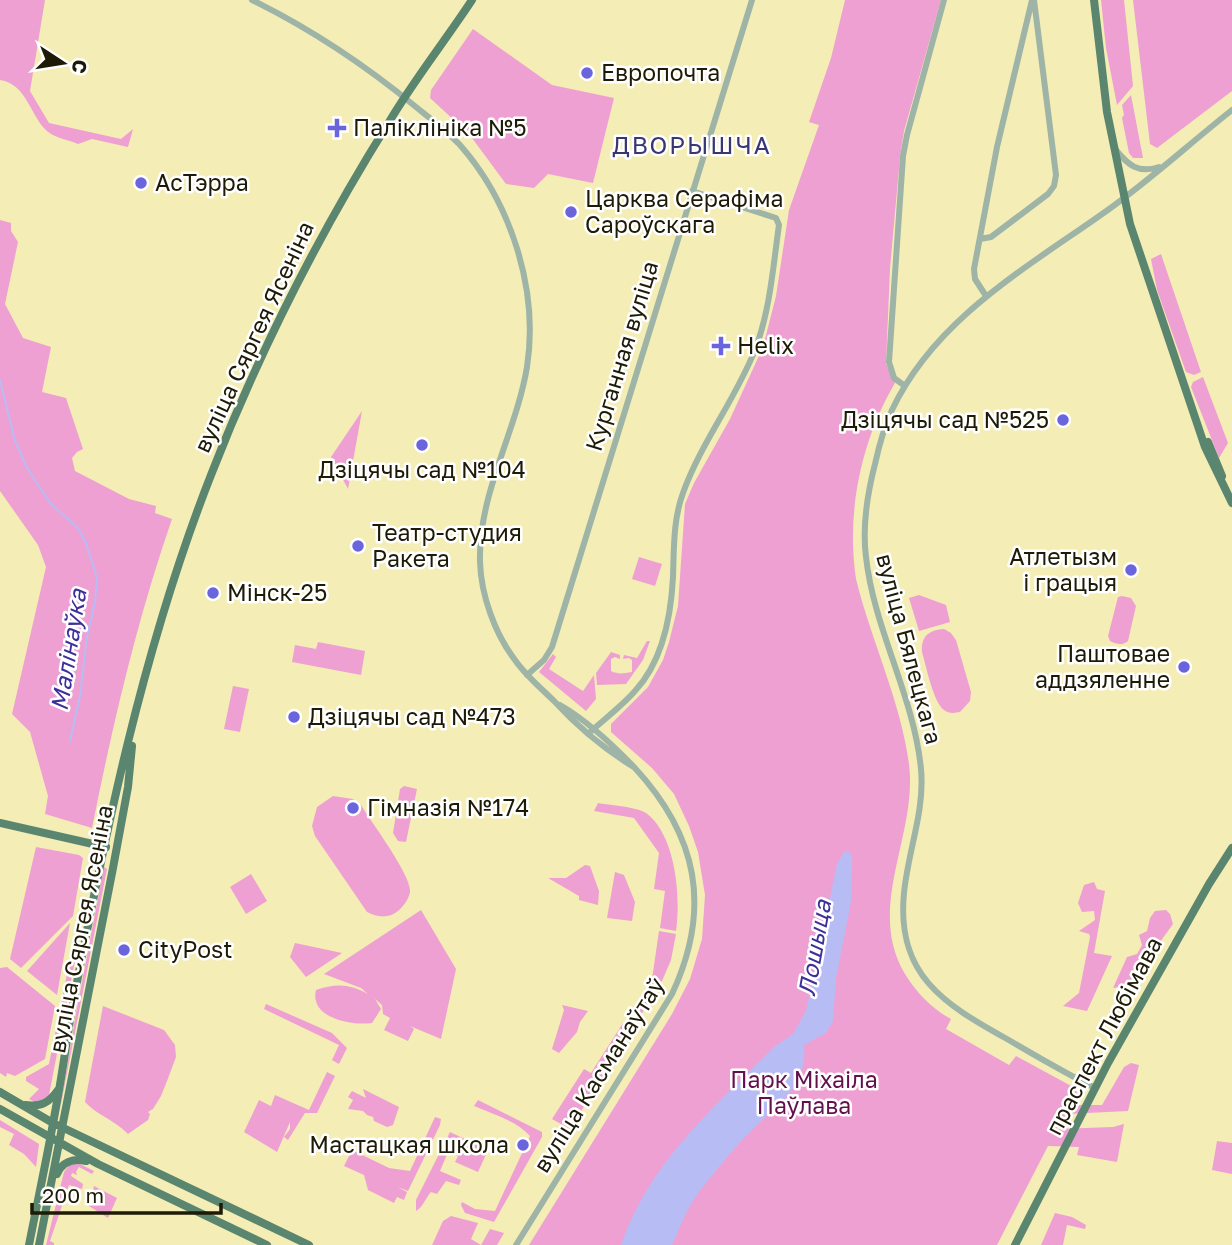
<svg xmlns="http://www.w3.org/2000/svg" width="1232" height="1245" font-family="'Golos Text',sans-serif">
<rect width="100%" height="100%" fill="#f4edb6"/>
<path fill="#eea0d2" d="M0 0H45L30 91 49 123 121 139 133 129 128 147 92 139 78 144C69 140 55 138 47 131 30 116 27 84 0 80Z
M845 0H941L904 131 900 157 890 269 886 364 895 383C861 441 846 512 856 579 871 640 901 702 909 764 918 835 865 907 905 974 916 992 932 1009 951 1019L946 1029 1009 1065 1016 1056 1075 1088 1077 1093 1074 1100 1076 1105H1102L1124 1067 1131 1063 1139 1065 1128 1111 1066 1114 1057 1129 1113 1127 1124 1124 1117 1162 1077 1155 1079 1147 1048 1146 997 1245H529L672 1014 690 979 702 939 705 895 698 852 689 826 674 794 652 768 611 732V724L648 687 663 660 669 642 678 606 685 504 694 483 730 419 763 347 776 296 789 210 819 125 809 122 831 58Z
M1101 0H1124L1133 86 1117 105 1106 48Z
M1133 0H1232V91L1157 148 1150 144Z
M473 29 552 85 614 98 593 183 548 174 534 188 506 184 469 134 430 98 431 90Z
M1131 95 1143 158H1133L1129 153 1122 118 1124 115 1122 105Z
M0 220 11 223V231L18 242 5 304 23 338 51 347 42 392 66 398 83 449 77 452 72 458 75 471 129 499 156 506 155 513 172 519C137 620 113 723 92 828L45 814 48 796 30 732 12 714 46 567 38 545 0 491Z
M1161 254 1201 372 1194 375 1186 372 1157 290 1151 259Z
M1203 377 1228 443 1219 458 1191 387 1193 382Z
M362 411 348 489 331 457Z
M639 557 662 564 655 586 632 579Z
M919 595 946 605 950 622 919 631 909 598Z
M1122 596 1131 598 1136 606 1128 641C1122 646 1117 644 1110 641L1108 636 1118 597Z
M944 629 951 633 956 640 971 692 970 701 960 712C955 713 949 714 944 710 933 702 926 665 922 652 921 636 929 630 944 629Z
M647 641H650L643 660 626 684 597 685 596 673 611 652 620 655V659L615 657 611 659V671C619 675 624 673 632 672V660L629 658 623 659 624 655 637 658Z
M318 642 365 651 361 675 292 662 295 645 316 649Z
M553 654 556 657 549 669 583 691 594 675 596 699 586 711 539 672Z
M233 686 249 689 240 732 224 729Z
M404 786 417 789 406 842 398 841 393 833 400 789Z
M333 796 353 799 361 805C371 822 412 876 410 892 409 899 403 907 398 911 388 919 377 917 367 912L315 836 312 826 317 807Z
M598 803C609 805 638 807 646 813 676 835 681 897 676 931L660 928 665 891 654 889 659 853 634 818 594 811Z
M36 847 79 855 83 858 73 916 21 968 10 959Z
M585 865 590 866 599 891 598 905 579 900V896L548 878H566Z
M104 867 107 869 59 1114 76 1013Z
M615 872 624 875 635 902 632 921 607 918Z
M251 874 267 901 246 914 230 887Z
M1094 882 1097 889 1105 891 1094 953 1112 956 1087 1011 1063 1006 1079 993 1090 937 1089 934 1079 931 1095 920 1094 911 1082 912 1078 903 1084 885Z
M421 910 456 969 441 1039 410 1026 414 1029 408 1041 384 1030 390 1018 383 1014 382 1005 375 999 381 1009 372 1023C352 1026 309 1018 316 990 336 983 350 984 368 994L361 988 324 974Z
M1166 910 1170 914 1173 924 1160 942H1153L1152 944 1159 946 1146 970 1136 975 1129 985 1113 988 1127 957 1137 954 1142 945 1139 935 1147 931 1150 918 1155 911Z
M70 923 57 995 27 971Z
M659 931 676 934 671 960 662 981 570 1129 552 1119 584 1069 591 1073 623 1023 628 1026 650 993Z
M75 934 80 935 49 1095 48 1098 35 1102 29 1099 39 1089 26 1081V1077L49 1064Z
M295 943 342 953 306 977 290 957Z
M7 967 55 1006 45 1059 15 1076 7 1073 6 1077 0 1073V968Z
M266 1004 332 1033 347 1048 339 1064 332 1060 339 1045 264 1009Z
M562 1005 588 1011 580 1022 577 1032 559 1053 552 1049 564 1010Z
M103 1006 164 1030 175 1045 176 1057 167 1081 161 1096 153 1109 148 1112 150 1114 148 1120 128 1134C113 1119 97 1115 85 1102Z
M327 1072 335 1076 317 1113H305L288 1140 284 1137 290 1129V1122L277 1152 244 1132 259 1100 271 1106 275 1095 309 1110Z
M363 1089 399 1107 393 1125 387 1127 374 1121 373 1117 367 1115 363 1111 348 1109 353 1100 348 1097 352 1091 366 1098Z
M478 1100 542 1132V1137L494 1222 465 1213 461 1205 462 1202 475 1209 495 1211 530 1136C517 1121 493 1114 474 1106Z
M435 1117 441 1119 440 1125 408 1191 398 1187 407 1192 404 1200 397 1197 394 1203 368 1190 364 1175 344 1166 352 1150 389 1168 410 1171Z
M0 1120 39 1144 36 1167 24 1154 9 1145 14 1134 0 1127Z
M450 1132 488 1150 478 1172 455 1162 458 1156 448 1152 440 1171 461 1180 459 1185 446 1181 437 1194 431 1192C426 1197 424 1206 416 1211V1200Z
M1217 1141 1232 1143V1174L1212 1170Z
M78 1163 94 1171 92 1174 79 1167 76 1172 77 1175 72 1173 71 1176 83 1184 82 1189 69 1185 50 1241 54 1243V1245H46L64 1172 70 1164Z
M94 1186 117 1198 108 1218 89 1206Z
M1055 1213 1072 1217 1086 1225 1085 1229 1067 1225 1063 1245H1041Z
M451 1216 478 1223 471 1239 481 1245 490 1229 504 1233 497 1245H432L443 1221Z"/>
<path fill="#b8bcf4" d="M844 852H849L852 856 851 902 836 978 833 1021 826 1033 804 1045C808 1090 772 1108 745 1137 729 1154 714 1173 699 1192 687 1208 680 1227 672 1245H621C650 1161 714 1108 774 1047L793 1034 806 1011 837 864Z"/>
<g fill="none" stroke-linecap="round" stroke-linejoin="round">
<path stroke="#b8bcf4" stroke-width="2" d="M0 380 15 441 27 468 51 504 78 528 86 543 97 578 95 602 87 637 80 696 70 741
M848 1075 852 1078"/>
<path stroke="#9db4a7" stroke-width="6" d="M252 0C311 29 365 65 416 107 431 119 447 131 460 145 511 203 539 290 527 367 516 433 478 494 480 562 481 595 495 634 515 660 526 676 541 688 555 702 578 727 603 748 632 766
M1115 149C1128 165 1138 174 1159 167
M980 239 991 237 1048 194 1054 186 1056 175 1034 0
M986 296 975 279 974 269 997 147 1032 0
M905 386 894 378 889 362 903 156 907 135 944 0
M527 675 544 660 552 647 752 0
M588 734C603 720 621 707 635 691 663 661 671 617 673 577 674 549 673 520 683 493 701 443 735 400 755 350 770 311 773 267 779 225L776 218 692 191
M1095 1088C1065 1073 1036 1056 1007 1039 944 1004 896 975 904 893 908 851 925 811 921 769 914 696 874 630 866 557 862 526 867 495 875 464 879 446 884 427 892 410 935 319 1026 268 1105 212 1149 181 1189 144 1232 110
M516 1245 672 994C712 908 698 836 634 767 612 744 588 721 560 705"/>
<path stroke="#5a866f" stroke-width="8" d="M1094 0 1107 112 1130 224 1205 447 1232 503
M1208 442 1222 476
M0 823 106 847
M0 1092 53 1123 309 1245
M25 1105C41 1107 49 1103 58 1090
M0 1109 98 1164 267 1245
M57 1174C62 1162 73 1158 86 1161
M29 1245C38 1199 48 1153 56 1107 62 1076 66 1045 71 1014 105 832 143 648 211 475 259 352 319 234 389 122 414 80 445 41 472 0
M39 1245 113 868 128 787 132 746
M1015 1245 1108 1063 1209 884 1232 848"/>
</g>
<g fill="#6a64dd" stroke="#fff" stroke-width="2.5">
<circle cx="587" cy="73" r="7"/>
<path d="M333.5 117.5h7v7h7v7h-7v7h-7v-7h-7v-7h7z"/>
<circle cx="141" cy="183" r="7"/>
<circle cx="571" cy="212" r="7"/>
<path d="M717.5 335.5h7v7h7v7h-7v7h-7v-7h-7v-7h7z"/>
<circle cx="1063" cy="420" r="7"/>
<circle cx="422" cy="445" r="7"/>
<circle cx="358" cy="546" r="7"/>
<circle cx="1131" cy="570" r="7"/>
<circle cx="213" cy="593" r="7"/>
<circle cx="1184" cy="667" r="7"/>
<circle cx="294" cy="717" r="7"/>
<circle cx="353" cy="808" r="7"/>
<circle cx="124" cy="950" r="7"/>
<circle cx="523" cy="1145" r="7"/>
</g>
<g text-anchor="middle" stroke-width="5" stroke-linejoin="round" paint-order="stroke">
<g font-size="23" fill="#1d1a05" stroke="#fff" text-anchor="start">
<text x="601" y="81">Европочта</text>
<text x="353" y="136">Паліклініка №5</text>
<text x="155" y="191">АсТэрра</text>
<text x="585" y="207">Царква Серафіма<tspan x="585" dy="26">Сароўскага</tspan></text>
<text x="737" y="354">Helix</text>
<text x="1049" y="428" text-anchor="end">Дзіцячы сад №525</text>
<text x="422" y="478" text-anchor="middle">Дзіцячы сад №104</text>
<text x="372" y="541">Театр-студия<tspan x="372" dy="26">Ракета</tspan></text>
<text x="1117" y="565" text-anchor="end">Атлетызм<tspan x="1117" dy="26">і грацыя</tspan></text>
<text x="227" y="601">Мінск-25</text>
<text x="1170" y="662" text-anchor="end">Паштовае<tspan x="1170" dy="26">аддзяленне</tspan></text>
<text x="308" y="725">Дзіцячы сад №473</text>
<text x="367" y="816">Гімназія №174</text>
<text x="138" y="958">CityPost</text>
<text x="509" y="1153" text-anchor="end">Мастацкая школа</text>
</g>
<g font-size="23" fill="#1d1a05" stroke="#fff">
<text transform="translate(254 337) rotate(-65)" y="8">вуліца Сяргея Ясеніна</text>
<text transform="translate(622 356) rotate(-73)" y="8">Курганная вуліца</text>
<text transform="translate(909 649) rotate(75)" y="8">вуліца Бялецкага</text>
<text transform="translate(81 929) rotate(-79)" y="8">вуліца Сяргея Ясеніна</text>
<text transform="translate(1104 1036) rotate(-62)" y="8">праспект Любімава</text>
<text transform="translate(599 1075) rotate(-58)" y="8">вуліца Касманаўтаў</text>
</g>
<g font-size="23" fill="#62114c" stroke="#fff">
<text x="804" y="1088">Парк Міхаіла<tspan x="804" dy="26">Паўлава</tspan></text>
</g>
<g font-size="24" letter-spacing="2" fill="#393773" stroke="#fff">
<text x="692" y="154">ДВОРЫШЧА</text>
</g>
<g font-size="24" font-style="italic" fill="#3d3099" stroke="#fff">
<text transform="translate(69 650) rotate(-81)" y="8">Малінаўка</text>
<text transform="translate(815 948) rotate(-80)" y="8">Лошыца</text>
</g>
</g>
<g transform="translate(63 63) rotate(102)" stroke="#ffffff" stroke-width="5" paint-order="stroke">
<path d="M0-5L12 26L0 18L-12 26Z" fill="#1d1a05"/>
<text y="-10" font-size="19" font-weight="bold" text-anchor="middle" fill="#1d1a05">С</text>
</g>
<path d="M32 1203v10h189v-10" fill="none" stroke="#1d1a05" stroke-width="3.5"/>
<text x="42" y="1203" font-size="21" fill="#1d1a05" stroke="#ffffff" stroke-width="5" paint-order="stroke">200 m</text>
</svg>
